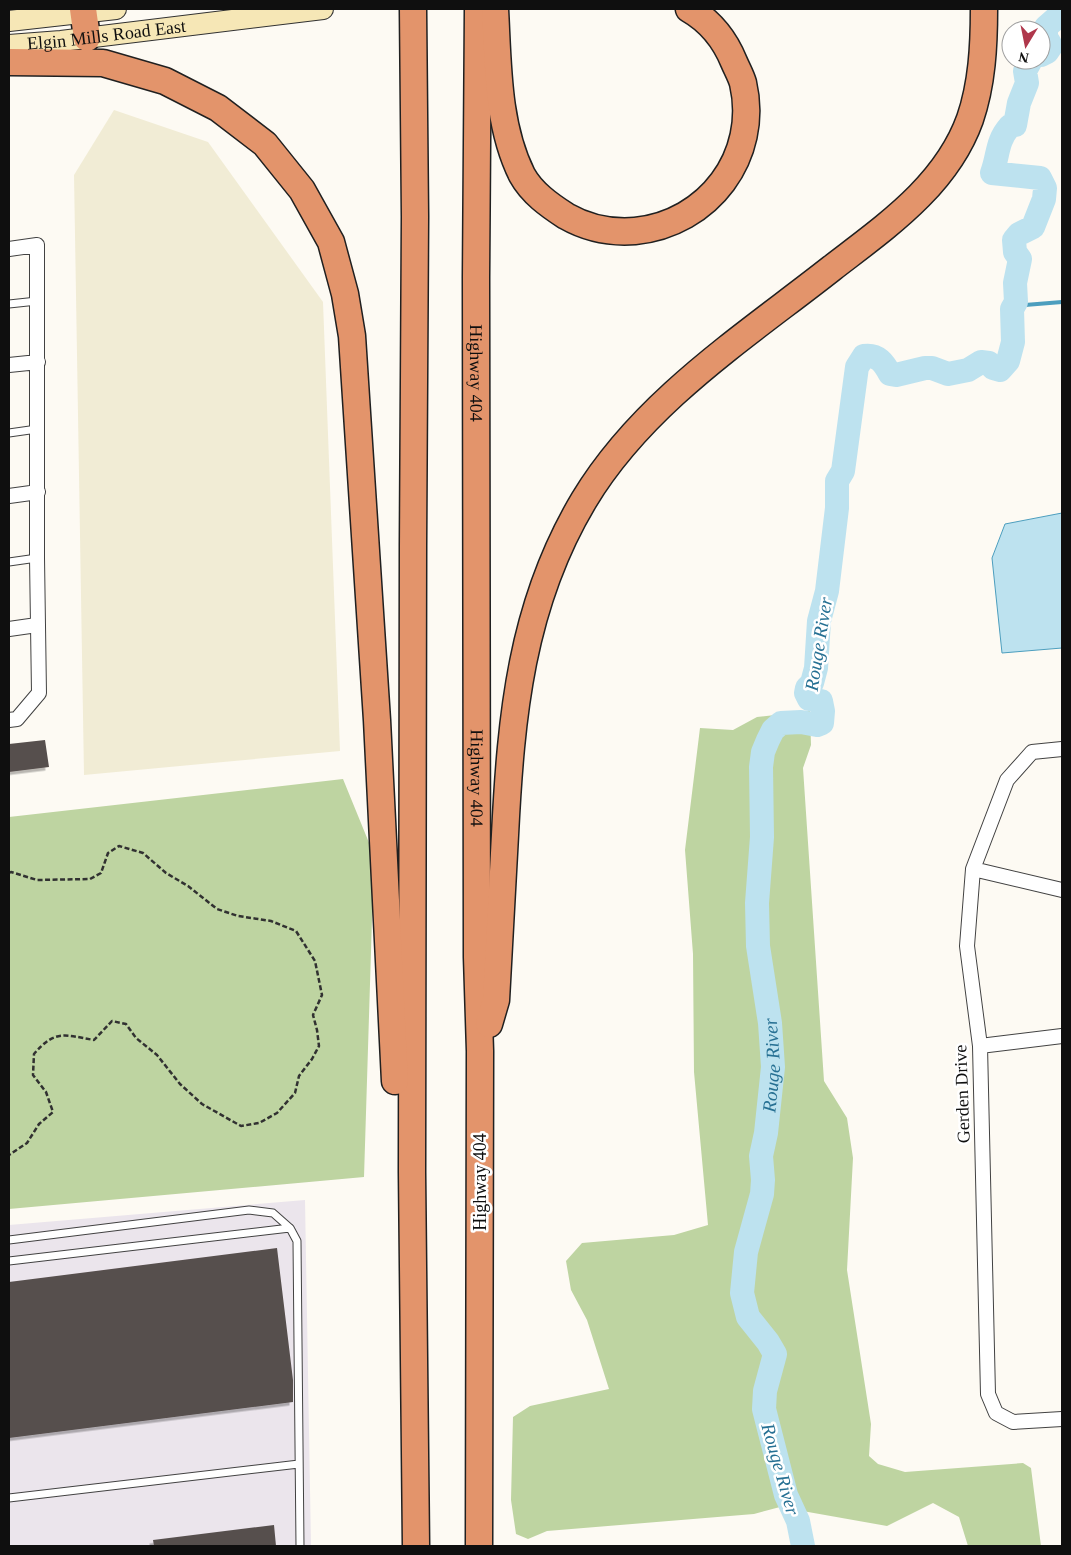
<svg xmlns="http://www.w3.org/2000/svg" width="1071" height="1555" font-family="Georgia,serif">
<defs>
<filter id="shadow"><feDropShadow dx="-3.5" dy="3.5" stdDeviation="0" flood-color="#0004"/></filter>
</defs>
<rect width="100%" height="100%" fill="#fdfaf3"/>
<path fill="#ebe5ec" d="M305 1200 311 1546H9V1225Z"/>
<path fill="#f1ecd5" d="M114 110 208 142 323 302 340 751 84 775 74 175Z"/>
<path fill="#bed4a1" d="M810 711 811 745 803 768 824 1081 847 1118 853 1158 847 1270 871 1424 869 1456 878 1464 905 1472 1023 1463 1031 1468 1041 1546H968L959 1517 933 1503 887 1526 780 1507 754 1514 547 1531 528 1539 516 1534 511 1500 513 1417 530 1406 609 1389 587 1320 571 1290 566 1261 582 1243 674 1235 708 1225 694 1072 693 954 685 850 700 728 733 730 757 717Z
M343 779 374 855 364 1177 9 1209V817Z"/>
<path fill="#bde2ef" stroke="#4c9ebe" d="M1062 513V648L1002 653 992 558 1005 524Z"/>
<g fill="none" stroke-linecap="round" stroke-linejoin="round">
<path stroke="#4c9ebe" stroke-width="4" d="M1016 302 1025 305 1062 302"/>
<g stroke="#bde2ef" stroke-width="24">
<path d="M1041 55 1047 52 1051 46 1049 42 1046 39V27L1062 13"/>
<path id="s1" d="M803 1546 798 1521 786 1495 764 1409 765 1391 775 1354 768 1342 748 1317 742 1293 746 1252 762 1194 763 1180 761 1156 766 1133 773 1067 770 1023 758 946 757 903 762 837 761 767 763 752 768 740 773 730 781 723 801 722 817 725 822 723 823 711 821 701 809 699 806 693 807 688 812 683 816 668 819 621 827 591 837 508V481L843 471 857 367 864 356C878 354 884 363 890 374L896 375 925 368H932L948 374 968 370 981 362 989 363 993 368 1000 370 1008 361 1013 342 1012 309 1016 302 1015 283 1020 259 1015 252 1014 240 1019 234 1033 227 1044 199 1045 188 1040 178 992 173C999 154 996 142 1010 126L1015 125 1019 103 1027 83 1025 71 1031 60"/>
</g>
</g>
<path fill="#574f4d" filter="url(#shadow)" d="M45 740 49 767 9 772V744Z
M277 1248 293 1380V1402L9 1438V1282Z
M274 1525 276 1546H154L153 1540Z"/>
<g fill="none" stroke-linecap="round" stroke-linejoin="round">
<defs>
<path id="service" d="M9 304 37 301
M9 433 37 429
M9 562 37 558
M9 1240 249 1210 273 1213 290 1228
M9 1261 290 1228 297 1241 300 1546
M9 1498 299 1464"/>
<path id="minor" d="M9 249 37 245V558L39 693 17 719 9 720
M9 365 38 362
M9 496 38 492
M9 629 37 625
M1062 749 1032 752 1007 780 973 869 967 946 980 1046 988 1394 996 1413 1013 1422 1062 1419
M973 869 1062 890
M980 1046 1062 1036"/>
<g id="secondary">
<path d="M9 21 116 9"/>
<path id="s2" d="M9 45 61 41 323 9"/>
</g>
<g id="motorway">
<path d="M83 9 87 38"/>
<path d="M413 9 415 217 413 546 412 1172 416 1546"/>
<path id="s3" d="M478 9 476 278 477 957 480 1051 479 1546"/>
<path d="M495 9C498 64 497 125 522 175 532 193 549 205 566 216 587 228 610 233 635 231 708 224 760 156 743 83 741 76 737 69 734 62 725 40 710 21 689 9"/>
<path d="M9 62 103 63 165 81 218 108 265 144 302 190 331 242 345 294 352 336 377 720 395 1081"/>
<path d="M489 1024 496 1000C499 945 502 890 505 835 511 716 521 605 584 500 643 402 743 338 832 268 885 227 946 186 970 119 982 84 984 46 984 9"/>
</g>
</defs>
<use href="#service" stroke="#424242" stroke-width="9"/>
<use href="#minor" stroke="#424242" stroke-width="16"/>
<use href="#secondary" stroke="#313131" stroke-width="22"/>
<use href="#motorway" stroke="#202020" stroke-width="29"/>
<path stroke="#313131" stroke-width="2.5" stroke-dasharray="5 2.5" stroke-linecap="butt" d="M9 873 11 872 37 880 90 879 101 873 108 853 119 846 143 853 166 873 188 886 217 909 238 916 271 921 296 931 315 961 322 995 313 1015 317 1030 319 1046 312 1059 299 1076 295 1093 277 1113 259 1123 241 1126 202 1104 180 1084 157 1055 136 1038 126 1024 112 1021 94 1040C65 1035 55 1029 34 1054L33 1075 46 1092 53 1112 39 1124 27 1143 9 1155"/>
<use href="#service" stroke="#fff" stroke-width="7"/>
<use href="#minor" stroke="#fff" stroke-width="14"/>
<use href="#secondary" stroke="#f6e7b6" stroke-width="20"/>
<use href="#motorway" stroke="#e3946b" stroke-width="26"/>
</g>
<g text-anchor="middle" stroke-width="5" stroke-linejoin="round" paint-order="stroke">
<g font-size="18" fill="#0f0f0f" stroke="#fff">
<text dy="6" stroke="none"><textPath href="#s2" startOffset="98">Elgin Mills Road East</textPath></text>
<text dy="6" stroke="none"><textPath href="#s3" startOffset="364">Highway 404</textPath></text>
<text dy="6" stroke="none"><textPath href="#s3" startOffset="769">Highway 404</textPath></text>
<text transform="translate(962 1094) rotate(-92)" y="6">Gerden Drive</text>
<text transform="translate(480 1182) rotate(-90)" y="6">Highway 404</text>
</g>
<g font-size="19" font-style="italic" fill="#267093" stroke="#fff">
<text transform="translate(818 644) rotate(-81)" y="7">Rouge River</text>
<text dy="7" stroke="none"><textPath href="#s1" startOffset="501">Rouge River</textPath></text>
<text transform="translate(781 1469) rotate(74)" y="7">Rouge River</text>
</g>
</g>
<rect width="1071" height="1555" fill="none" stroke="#0f0f0f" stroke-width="20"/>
<g transform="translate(1026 45) rotate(190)"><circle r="24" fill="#ffffff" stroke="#9f9f9f"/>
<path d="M0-4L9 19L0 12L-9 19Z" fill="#af374b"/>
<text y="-8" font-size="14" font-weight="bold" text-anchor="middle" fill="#0f0f0f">N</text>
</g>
</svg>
